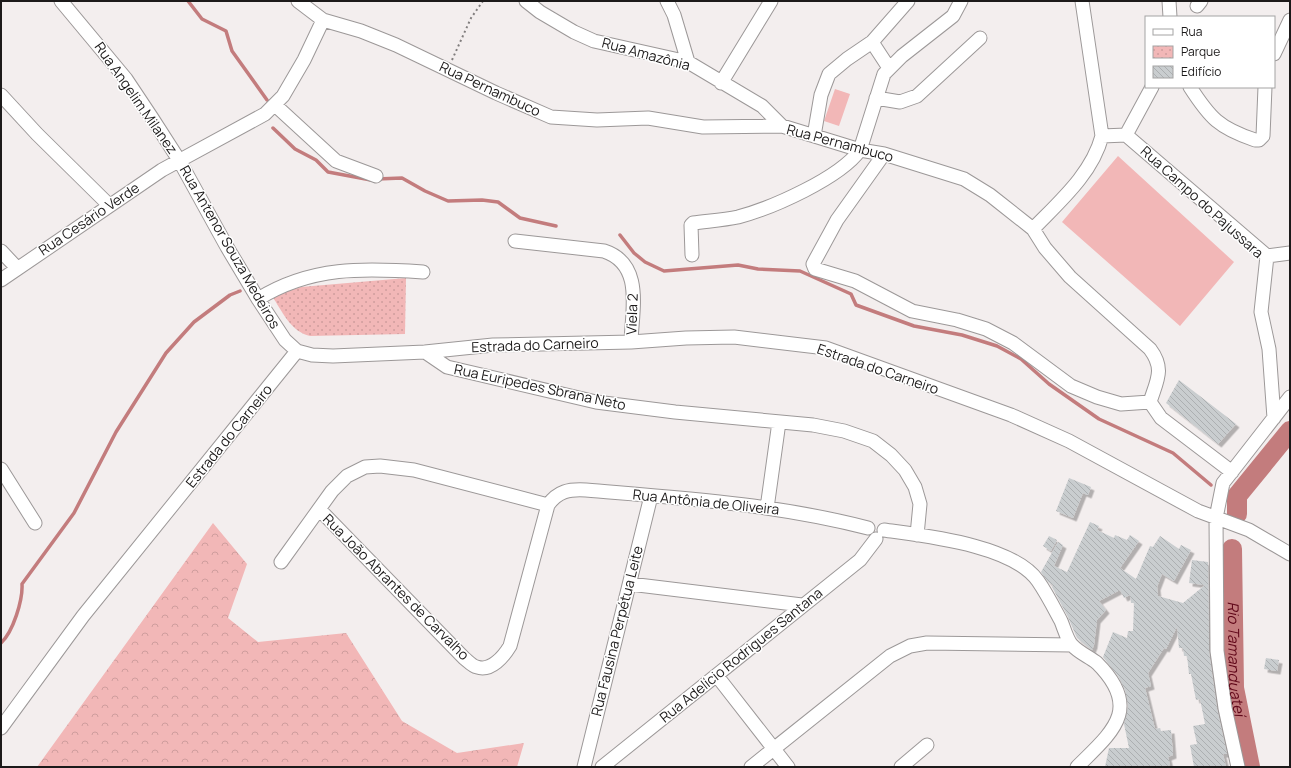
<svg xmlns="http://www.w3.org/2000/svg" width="1291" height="768" font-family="Manrope,sans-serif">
<defs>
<pattern id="forest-crowns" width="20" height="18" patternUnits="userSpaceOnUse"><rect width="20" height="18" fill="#f2b7b7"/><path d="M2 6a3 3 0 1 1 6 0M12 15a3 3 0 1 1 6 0" fill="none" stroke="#cf9d9d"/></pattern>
<pattern id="park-dots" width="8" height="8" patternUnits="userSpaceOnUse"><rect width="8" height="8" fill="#f2b7b7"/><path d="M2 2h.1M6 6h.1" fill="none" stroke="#cf9d9d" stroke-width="1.8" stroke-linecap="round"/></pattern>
<pattern id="building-back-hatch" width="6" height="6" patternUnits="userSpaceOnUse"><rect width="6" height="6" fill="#c9cdcf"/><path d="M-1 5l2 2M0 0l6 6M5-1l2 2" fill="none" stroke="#acafb1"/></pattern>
<filter id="shadow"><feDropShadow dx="3.5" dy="3.5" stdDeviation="0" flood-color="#0004"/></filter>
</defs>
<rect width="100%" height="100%" fill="#f3eeee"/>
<path fill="url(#forest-crowns)" d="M213 523 247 564 228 618 258 642 346 633 402 721 457 753 524 743 517 767H37Z"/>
<path fill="url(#park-dots)" d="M406 278 405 334 310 336C291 332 282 311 272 296L301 287Z"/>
<path fill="#f2b7b7" d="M835 89 850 94 839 126 824 121Z
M1118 156 1234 262 1180 326 1062 222Z"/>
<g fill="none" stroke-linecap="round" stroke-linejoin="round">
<path stroke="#c37c7d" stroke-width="3.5" d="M188 1 202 19 226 31 232 51 267 100
M273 128 295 149 316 160 328 172 371 180
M377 179 402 178 425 191 448 201 482 200 498 202 520 218 556 226
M620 235 634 253 645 262 664 271 738 265 758 269 800 271 851 294 856 305 914 326 962 335 997 346 1021 359 1049 384 1099 419 1173 453 1211 485
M1 643C13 632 23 600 22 584L74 513 116 432 166 353 194 322 230 295 240 291"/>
<g stroke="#c37c7d" stroke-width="20">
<path d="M1237 514V496L1290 431"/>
<path id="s1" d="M1232 549 1234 688 1250 767"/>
</g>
</g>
<path fill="url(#building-back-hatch)" filter="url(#shadow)" d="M1179 380 1236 424 1218 444 1166 403Z
M1069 478 1091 487 1088 495 1083 493 1073 518 1056 511Z
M1090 522 1099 526 1097 530 1114 538 1115 535 1127 540 1130 535 1139 541 1120 568 1136 579 1150 546 1153 547 1160 536 1179 549 1181 545 1191 550 1174 581 1162 574 1157 587 1158 596 1183 603 1205 585 1189 583 1192 560 1208 562 1209 652 1217 709 1227 754H1223L1226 767H1194L1190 745 1197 744 1193 726 1205 724 1200 699 1196 700 1191 674H1189L1187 656H1184L1183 648H1179L1177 627 1166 649 1164 648 1148 673 1151 686 1145 688 1155 729 1160 728 1161 731 1171 730 1173 755 1168 757 1170 765 1163 767H1105L1109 748H1129L1124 724 1128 706 1125 690 1118 676 1103 657 1113 632 1127 638 1128 631H1133L1134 603H1131L1130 595 1124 598 1120 590 1099 601 1106 610 1097 620 1094 645 1092 650 1077 638 1068 617 1052 587 1053 585 1048 582 1041 572 1058 542 1063 545 1054 566 1067 572Z
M1049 536 1057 540 1051 551 1043 546Z
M1266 658 1279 660 1277 671 1264 669Z"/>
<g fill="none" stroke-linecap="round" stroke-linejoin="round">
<defs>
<path id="minor" d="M61 1 126 79 152 118 179 160 227 247 258 299 285 340 297 351 312 355 333 356 425 352 493 345 631 342 686 338 734 337 826 348 1011 415 1069 441 1198 511 1249 530 1290 554
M298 1 323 20 361 31 396 45 496 93 551 117 597 120 648 118 703 127 782 126 860 150 884 154 964 179 990 195 1033 229 1045 248 1070 277 1150 349C1165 369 1157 380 1150 402L1161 418 1232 472
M526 1 540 12 574 32 594 41 688 62 762 106 782 126
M667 1 674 15 688 62
M1169 1 1170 17
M1197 6 1201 1
M872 42 889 68
M1274 54 1290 20
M721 83 771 1
M1190 87C1210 118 1219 128 1255 140H1259L1263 136 1265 87
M1 95 37 134 109 205
M876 98 900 102 917 96 980 38
M275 105 336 161 376 176
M1126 135 1152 87
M814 136 821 95 829 74 847 59 872 42 908 1
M1102 136 1126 135 1267 256
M884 154 837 220 813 264 815 269 855 281 912 311 957 320 986 329 1013 343 1071 386 1097 397 1121 404 1150 402
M1033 229C1059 202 1092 174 1102 136L1082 1
M515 241 604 251C644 264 632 310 631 342
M1 251 17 268
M692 255 691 225 693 223C708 221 724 220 738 217 772 208 840 178 860 150L884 74 902 56 953 16 961 1
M1267 256 1261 312 1269 349 1274 418
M1267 256 1290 253
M1 280 162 170 265 114 283 96 304 60 323 20
M258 299C311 266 364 268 423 272
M425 352 447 367 596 402 675 412 813 425 844 431 873 441 891 455 905 470 915 487 920 504 917 535
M1 469 35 523
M767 508 779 422
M319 509 464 658C468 661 472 666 477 667 491 672 504 656 510 646L548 505C558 491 569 489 586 490 680 498 776 504 868 528
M884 530C926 536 1013 545 1038 581 1047 594 1054 608 1061 621 1064 628 1067 640 1072 645 1079 653 1090 657 1097 663 1143 709 1112 732 1077 767
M281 562 332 491 347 476 365 467 380 466 414 470 548 505
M630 584 802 605
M717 676 788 767
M1 728 83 616 297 351
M584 767 651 496
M602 767 860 560 876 539
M751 767 890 656 910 646 927 643 1072 645
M901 767 927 745
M1238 767 1225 708 1217 651 1216 518 1223 483 1290 397"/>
</defs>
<use href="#minor" stroke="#9c9898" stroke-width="15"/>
<path stroke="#807d7d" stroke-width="2" stroke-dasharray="2 3" stroke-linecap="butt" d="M452 60 471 18 483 1"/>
<use href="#minor" stroke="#fff" stroke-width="13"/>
</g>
<g text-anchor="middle" stroke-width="3" stroke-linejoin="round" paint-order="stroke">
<g font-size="14" fill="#1c1a1a" stroke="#fff">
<text transform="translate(646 54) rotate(15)" y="5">Rua Amazônia</text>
<text transform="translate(490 89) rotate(25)" y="5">Rua Pernambuco</text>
<text transform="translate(136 98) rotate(55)" y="5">Rua Angelim Milanez</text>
<text transform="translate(840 143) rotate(15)" y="5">Rua Pernambuco</text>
<text transform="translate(1202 202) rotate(42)" y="5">Rua Campo do Pajussara</text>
<text transform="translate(89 219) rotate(-34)" y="5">Rua Cesário Verde</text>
<text transform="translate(230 247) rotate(60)" y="5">Rua Antenor Souza Medeiros</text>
<text transform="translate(632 314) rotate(-88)" y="5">Viela 2</text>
<text transform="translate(535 345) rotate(-2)" y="5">Estrada do Carneiro</text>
<text transform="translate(878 369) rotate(19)" y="5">Estrada do Carneiro</text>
<text transform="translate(540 387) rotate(12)" y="5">Rua Euripedes Sbrana Neto</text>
<text transform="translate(229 436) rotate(-51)" y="5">Estrada do Carneiro</text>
<text transform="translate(706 502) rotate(6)" y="5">Rua Antônia de Oliveira</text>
<text transform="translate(396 587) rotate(45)" y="5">Rua João Abrantes de Carvalho</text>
<text transform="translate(617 631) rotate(-76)" y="5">Rua Fausina Perpétua Leite</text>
<text transform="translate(741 655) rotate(-39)" y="5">Rua Adelício Rodrigues Santana</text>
</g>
<g font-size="15" font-style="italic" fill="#600719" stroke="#fff">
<text dy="5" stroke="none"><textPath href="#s1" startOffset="110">Rio Tamanduateí</textPath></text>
</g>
</g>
<rect width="1291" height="768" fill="none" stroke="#1c1a1a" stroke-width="4"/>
<rect x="1145" y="16" width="130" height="72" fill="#ffffff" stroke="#a4a3a3"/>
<rect x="1153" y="29" width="20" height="6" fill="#ffffff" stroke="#a4a3a3"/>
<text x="1181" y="36" font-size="12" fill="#1c1a1a">Rua</text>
<rect x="1153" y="46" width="20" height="12" fill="url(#park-dots)" stroke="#a4a3a3"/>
<text x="1181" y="56" font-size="12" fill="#1c1a1a">Parque</text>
<rect x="1153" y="66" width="20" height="12" fill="url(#building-back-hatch)" stroke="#a4a3a3"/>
<text x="1181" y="76" font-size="12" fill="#1c1a1a">Edifício</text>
</svg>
